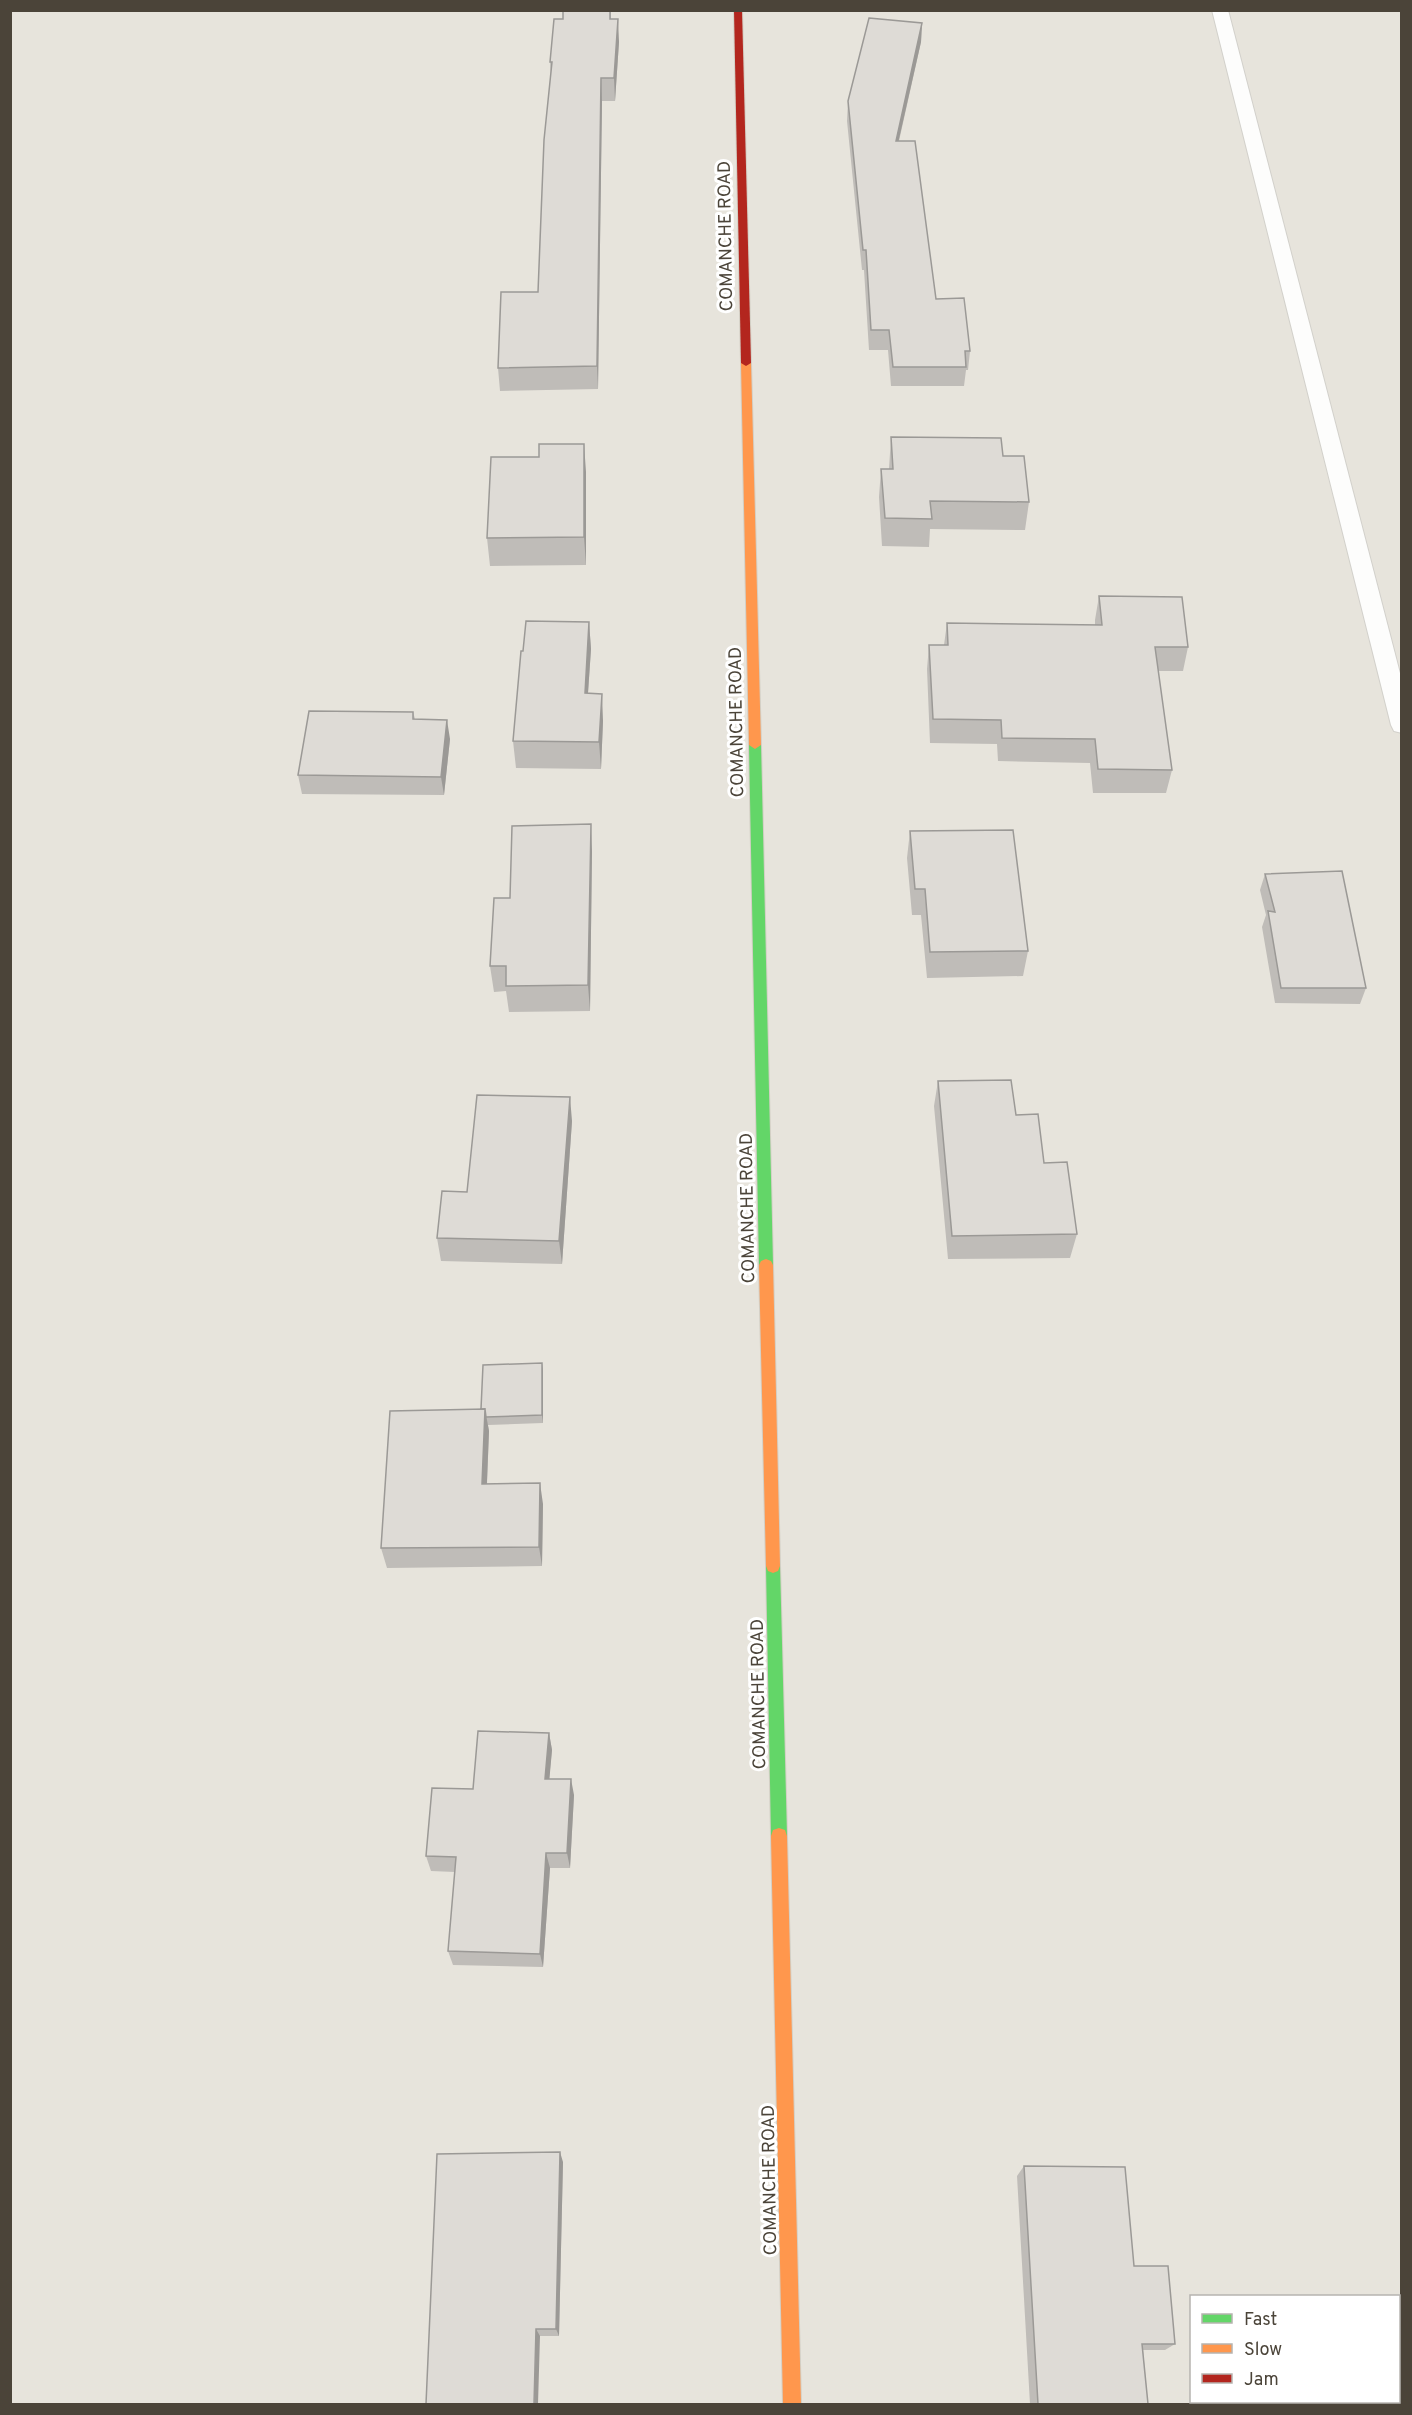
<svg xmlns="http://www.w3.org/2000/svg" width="1412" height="2415" font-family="Overpass,sans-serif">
<rect width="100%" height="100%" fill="#f4f2ee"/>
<path fill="#e7e4dc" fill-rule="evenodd" d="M11 11H1401V2404H11ZM1192 2296H1398V2402H1192Z"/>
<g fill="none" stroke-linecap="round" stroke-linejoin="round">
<defs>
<path id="lane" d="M1212 10H1228L1402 681V733L1394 731 1391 725Z"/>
<path id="fast" d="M755 741 761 745 773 1265 771 1269 766 1271 761 1269 759 1265 749 745Z
M773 1559 778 1561 780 1566 787 1836 785 1842 779 1844 773 1842 771 1836 766 1566 768 1561Z"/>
<path id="slow" d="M746 360 751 363 761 745 755 749 749 745 741 363Z
M766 1259 771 1261 773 1265 780 1566 778 1571 773 1573 768 1571 766 1566 759 1265 761 1261Z
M779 1828 785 1830 787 1836 801 2404H783L771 1836 773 1830Z"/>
<path id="jam" d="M734 10H742L751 363 746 366 741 363Z"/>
</defs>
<use href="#lane" stroke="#d2d0cb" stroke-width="2"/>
<use href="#fast" stroke="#d3cfc5" stroke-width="2"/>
<use href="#slow" stroke="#d3cfc5" stroke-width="2"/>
<use href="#jam" stroke="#d3cfc5" stroke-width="2"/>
<use href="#lane" fill="#fdfdfc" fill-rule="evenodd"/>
<use href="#fast" fill="#63d668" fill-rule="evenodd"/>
<use href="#slow" fill="#ff974d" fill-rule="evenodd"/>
<use href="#jam" fill="#b3261e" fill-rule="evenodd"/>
</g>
<path fill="#bfbcb8" d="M563 10H611V19L619 42 615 101H602L598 389 500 391 498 368 538 292 551 77 550 62 563 19Z
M922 23 921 42 899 141 936 299 970 351 968 370H966L964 386H891L888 350H869L864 270H862L847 121 848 101Z
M891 437 1003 456 1029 502 1025 530 930 529 929 547 882 546 879 497 881 469H889Z
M586 472V565L490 566 487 538Z
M1099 596 1188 647 1183 671H1158L1172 770 1166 793H1093L1090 763 998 761 997 744 930 743 927 669 929 645H944L947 623 1095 625V620Z
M589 622 591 649 588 694 603 721 601 769 516 768 513 741 523 651Z
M413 712 415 719 450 739 444 795 302 794 298 775Z
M910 831 1028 951 1023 976 927 978 921 915H912L907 858Z
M592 851 590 1011 509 1012 506 991 494 992 490 966 510 898Z
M1265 874 1366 988 1360 1004 1275 1003 1262 927 1266 915 1260 890Z
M938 1081 1016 1115 1044 1163 1077 1234 1070 1258 948 1259 934 1106Z
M572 1121 562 1264 441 1261 437 1238 467 1192Z
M542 1363 543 1371V1423L488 1425 489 1431 487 1484 543 1504 542 1566 387 1568 381 1548 481 1409Z
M549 1733 552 1750 549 1779 574 1795 570 1868H550L543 1967 453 1965 448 1951 455 1872 431 1871 426 1856 473 1789Z
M563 2162 559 2336H540L426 2404Z
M1024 2166 1134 2266 1175 2344 1165 2350H1143L1148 2404H1030L1017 2176Z"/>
<path fill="#9b9996" d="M618 19 619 42 615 101 614 78Z
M922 23 921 42 894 161 896 141Z
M601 78 602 101 598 389 597 366Z
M584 444 586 472V565L584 537Z
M589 622 591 649 586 721 585 693Z
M602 694 603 721 601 769 599 742Z
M447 720 450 739 444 795 441 777Z
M591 824 592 851 590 1011 588 985Z
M570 1097 572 1121 562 1264 559 1241Z
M542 1363 543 1371V1423L542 1415Z
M485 1409 489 1431 486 1505 482 1484Z
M540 1483 543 1504 542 1566 539 1547Z
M549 1733 552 1750 548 1795 545 1779Z
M571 1779 574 1795 570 1868 567 1853Z
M546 1853 550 1868 543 1967 540 1954Z
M560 2152 563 2162 559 2336 556 2329Z
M536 2329 540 2336 538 2404H534Z"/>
<path fill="#dedbd6" stroke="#9b9996" stroke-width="1.5" d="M563 10H610V19H618L614 78H601L597 366 498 368 501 292H538L544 140 552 62H550L554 19H563Z
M869 18 922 23 896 141H915L936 299 964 298 970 351H965L966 367H893L889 330H871L866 250H863L848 101Z
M891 437 1001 438 1003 456H1024L1029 502 930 501 932 519 885 518 881 469H893Z
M539 444H584V537L487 538 491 457H539Z
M1099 596 1182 597 1188 647H1155L1172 770 1098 769 1095 739 1002 738 1001 720 933 719 929 645H948L947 623 1102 625Z
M526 621 589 622 585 693 602 694 599 742 513 741 521 651H523Z
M309 711 413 712V719L447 720 441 777 298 775Z
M591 824 588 985 506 986V966H490L494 898H510L512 826Z
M1013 830 1028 951 930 952 925 889H915L910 831Z
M1342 871 1366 988H1281L1268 911 1275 912 1265 874Z
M1011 1080 1016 1115 1038 1114 1044 1163 1067 1162 1077 1234 952 1236 938 1081Z
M477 1095 570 1097 559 1241 437 1238 442 1191 467 1192Z
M542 1363V1415L486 1417 485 1409H481L483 1365Z
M485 1409 482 1484 540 1483 539 1547 381 1548 390 1411Z
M478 1731 549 1733 545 1779H571L567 1853H546L540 1954 448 1951 456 1857 426 1856 432 1788 473 1789Z
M560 2152 556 2329H536L534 2404H426L437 2154Z
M1024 2166 1125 2167 1134 2266H1168L1175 2344H1142L1148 2404H1038Z"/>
<g text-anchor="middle" stroke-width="6" stroke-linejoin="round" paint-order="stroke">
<g font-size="18" fill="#4b4439" stroke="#fff">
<text transform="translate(725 236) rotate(-91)" y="6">COMANCHE ROAD</text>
<text transform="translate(736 722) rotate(-91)" y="6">COMANCHE ROAD</text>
<text transform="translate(747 1208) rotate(-91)" y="6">COMANCHE ROAD</text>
<text transform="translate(758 1694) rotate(-91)" y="6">COMANCHE ROAD</text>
<text transform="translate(769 2180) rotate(-91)" y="6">COMANCHE ROAD</text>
</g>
</g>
<rect width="1412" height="2415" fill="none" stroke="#4b4439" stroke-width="24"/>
<rect x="1190" y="2295" width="210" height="108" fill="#ffffff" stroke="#b7b4b0" stroke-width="1.5"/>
<rect x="1202" y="2314" width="30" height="9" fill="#63d668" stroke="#b7b4b0" stroke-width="1.5"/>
<text x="1244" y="2325" font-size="18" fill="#4b4439">Fast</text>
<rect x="1202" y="2344" width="30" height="9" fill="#ff974d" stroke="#b7b4b0" stroke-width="1.5"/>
<text x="1244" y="2355" font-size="18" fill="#4b4439">Slow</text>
<rect x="1202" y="2374" width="30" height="9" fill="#b3261e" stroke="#b7b4b0" stroke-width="1.5"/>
<text x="1244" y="2385" font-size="18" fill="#4b4439">Jam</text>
</svg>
